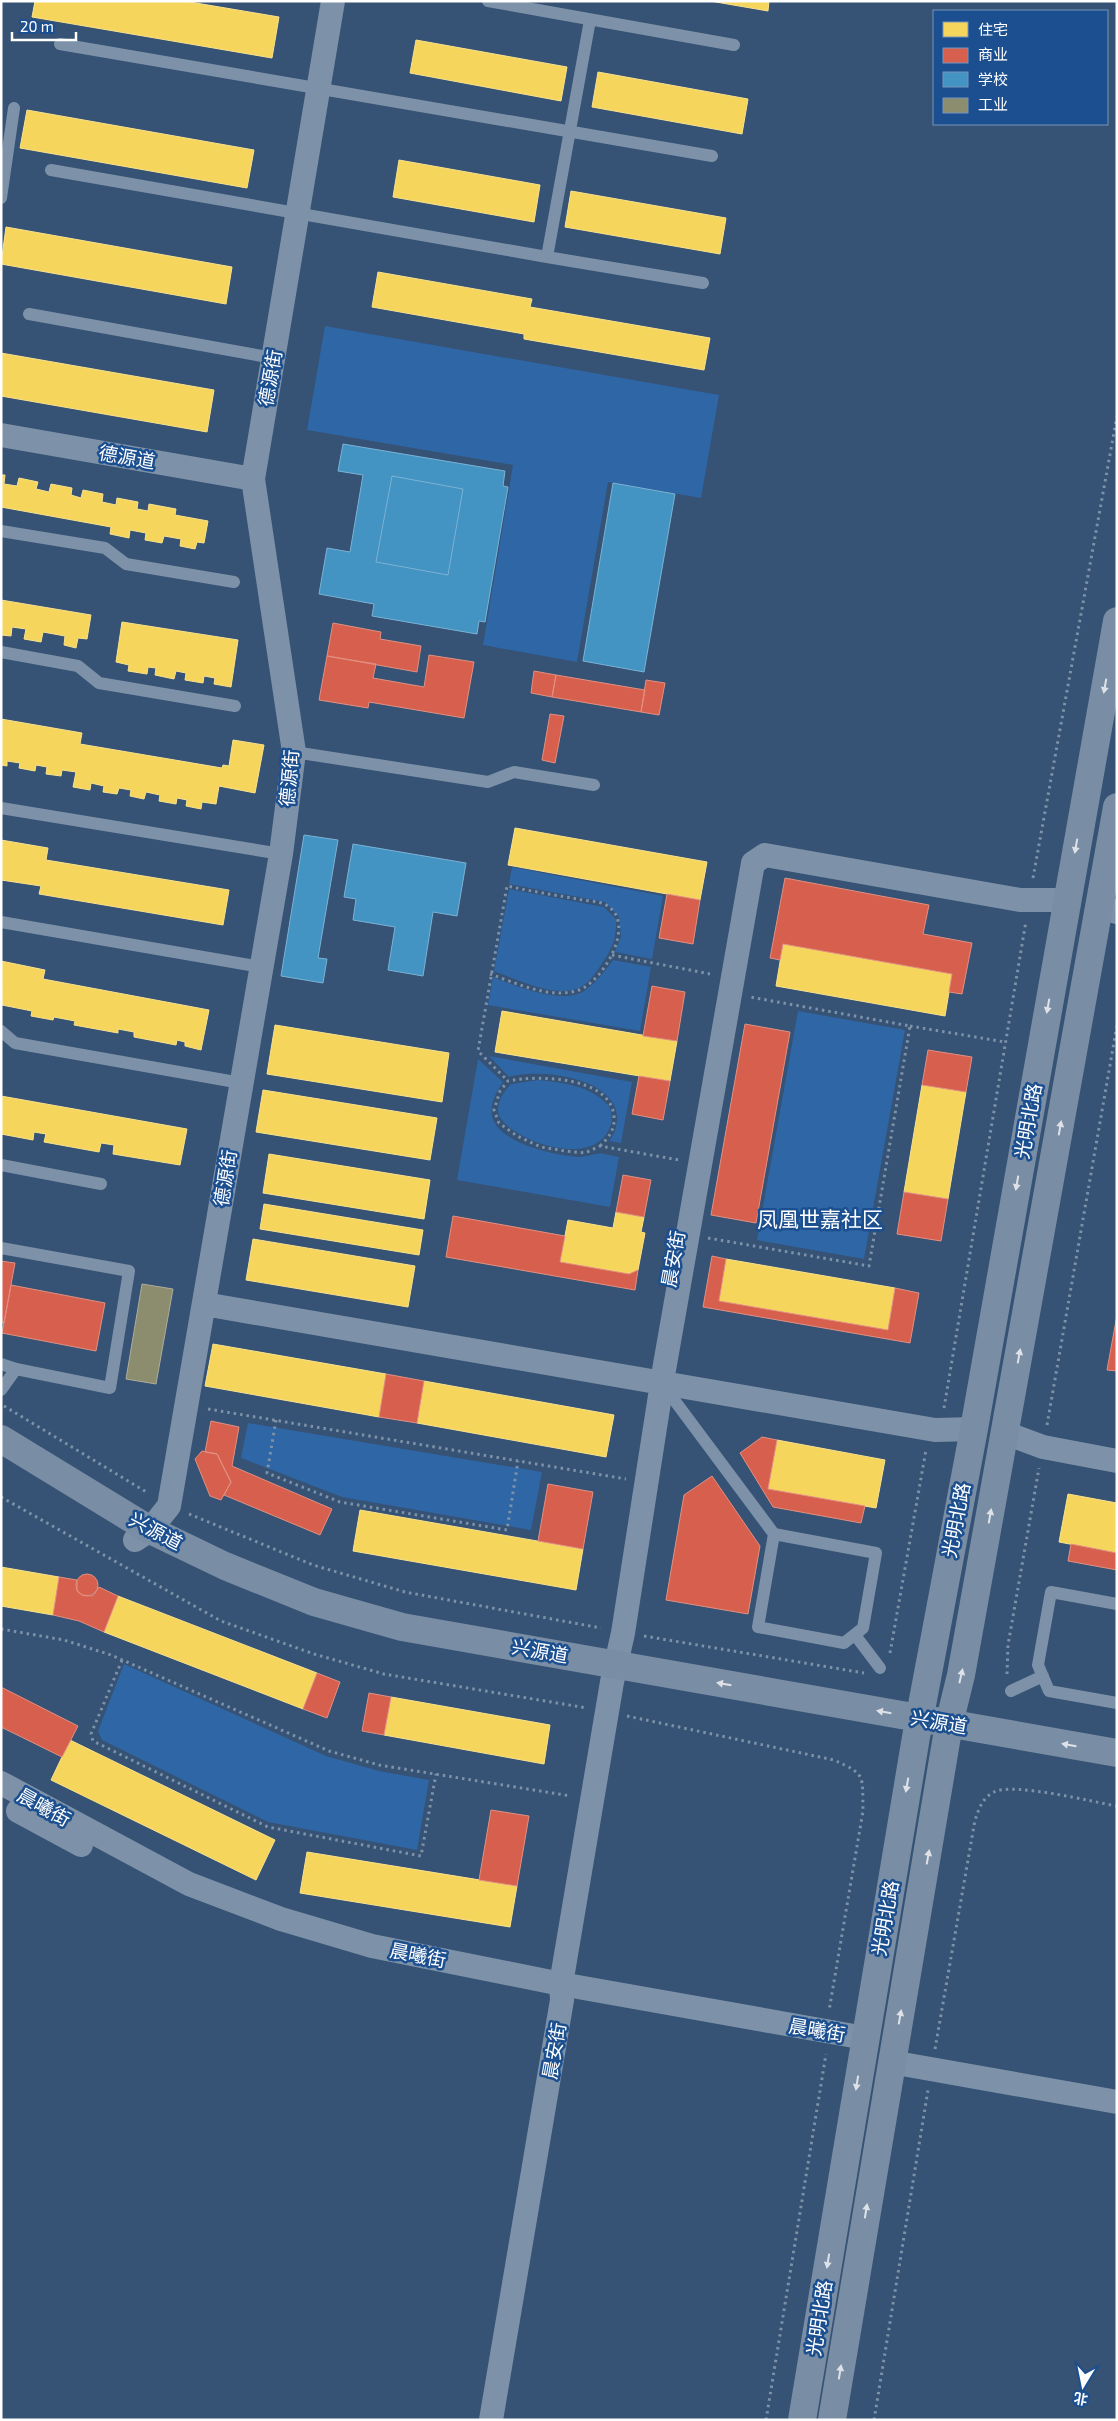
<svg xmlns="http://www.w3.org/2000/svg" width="1118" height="2421" font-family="'Exo 2','Noto Sans SC',sans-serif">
<rect width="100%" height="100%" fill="#365274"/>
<path fill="#2f66a5" d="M325 326 719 395 701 498 608 482 577 662 483 645 513 465 307 430Z
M512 867 663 896 652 959 615 952 621 936 619 917 605 902 509 884Z
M509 889 604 907 616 919C617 938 612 950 601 965 595 974 587 986 576 989 552 997 516 979 494 971Z
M613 960 651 967 640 1031 488 1005 493 977C515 986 562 1005 584 991 596 983 604 972 613 960Z
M798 1011 905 1030 864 1259 757 1240Z
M489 1056 632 1082 621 1143 609 1141C615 1134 617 1125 617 1116 614 1077 539 1068 509 1077Z
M478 1059 503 1082C495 1094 486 1111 496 1125 510 1145 554 1155 577 1157 585 1157 589 1155 596 1154 602 1152 612 1156 619 1157L610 1207 457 1180Z
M538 1080C564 1083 589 1085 608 1105 612 1110 613 1120 610 1127 593 1174 497 1135 498 1110 498 1100 504 1091 511 1084Z
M248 1423 542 1472 531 1530 342 1497 241 1458Z
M124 1664 326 1756 379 1771 429 1780 417 1850 268 1822 102 1740 98 1731Z"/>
<path fill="#f6d55c" stroke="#f9e28d" d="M35 1H184L279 17 272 58 32 17Z
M710 1H769L768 11Z
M416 40 567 67 561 101 410 73Z
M598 72 748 99 742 134 592 107Z
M27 110 254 150 247 188 20 148Z
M399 160 540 185 534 222 393 197Z
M571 191 726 218 720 254 565 227Z
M6 227 232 267 226 304 1 264Z
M378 272 532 299 530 307 710 338 704 370 524 339V334L372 307Z
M1 353 214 390 207 432 1 396Z
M1 475H5L4 484 17 486 19 478 38 482 36 489 49 492 51 484 72 488 71 495 81 498 83 490 103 494 102 502 116 505 117 498 138 502 137 509 148 511 149 504 176 509 175 515 208 521 204 543 197 542 195 549 180 546 181 539 164 536 162 543 145 540 146 533 130 530 129 538 110 534 111 527 1 507Z
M1 600 91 615 87 639 78 638 76 648 64 645 65 636 43 632 41 642 24 639 26 629 12 627 11 636 1 635Z
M122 622 238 640 231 687 214 684 215 678 204 676 203 683 185 680 186 673 176 671 174 679 155 675 156 668 148 667 147 674 128 671 129 665 116 662Z
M1 719 82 733 80 744 222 768 223 765 229 766 233 740 264 745 255 793 219 786 216 804 202 802 201 809 186 806 187 800 177 798 176 804 159 801 160 795 146 792 144 799 130 796 131 790 119 788 117 794 103 792 104 786 91 783 90 790 73 787 76 772 62 770 61 776 46 774 47 767 36 765 35 771 19 768 20 763 7 761V766L1 765Z
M515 828 707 862 700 900 508 865Z
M1 840 48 848 46 860 229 890 223 925 39 894 41 886 1 880Z
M783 944 952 974 945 1016 776 986Z
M1 961 45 970 43 979 209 1010 201 1050 185 1046V1042L177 1040 176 1045 134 1037V1032L118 1029V1033L74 1025 75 1021 54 1017 53 1020 31 1016 32 1011 2 1005Z
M502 1011 677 1041 670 1081 495 1052Z
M275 1025 449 1053 442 1102 267 1074Z
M922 1085 966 1092 948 1199 904 1192Z
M263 1090 437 1118 430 1160 256 1132Z
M1 1096 187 1129 180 1165 113 1154 114 1145 101 1143 99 1152 44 1142 46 1134 34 1132 33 1140 1 1134Z
M269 1154 430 1180 424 1219 263 1193Z
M264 1204 423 1230 419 1255 260 1229Z
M616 1212 644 1217 641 1232 645 1233 638 1270 629 1274 560 1262 568 1220 613 1228Z
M253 1239 415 1266 408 1307 246 1280Z
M726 1259 895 1288 888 1330 719 1301Z
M213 1344 386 1374 379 1417 205 1386Z
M424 1381 614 1415 606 1457 417 1423Z
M777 1440 885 1460 876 1508 768 1489Z
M1068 1494 1117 1503V1553L1059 1542Z
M360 1510 583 1549 576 1590 353 1551Z
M1 1567 59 1577 53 1615 1 1606Z
M118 1596 317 1673 303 1709 104 1632Z
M391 1697 550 1725 544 1764 384 1735Z
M70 1740 275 1840 256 1880 51 1780Z
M307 1852 517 1886 510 1927 300 1893Z"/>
<path fill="#d6604d" stroke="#e29082" d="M333 623 381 632 380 639 421 646 417 672 327 656Z
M429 655 474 662 464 718 369 702 368 708 319 700 327 656 376 664 373 678 424 687Z
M534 671 556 675 552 697 531 693Z
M556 675 645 690 641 712 552 697Z
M646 680 665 683 659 715 641 712Z
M550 714 564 716 555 763 542 760Z
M785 878 929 905 923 934 972 943 962 994 949 992 952 974 783 944 780 960 770 958Z
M667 894 700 900 693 944 659 938Z
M652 986 685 992 677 1041 643 1036Z
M745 1024 790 1032 756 1223 711 1215Z
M928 1050 972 1057 966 1092 922 1085Z
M639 1076 670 1081 663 1120 632 1114Z
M623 1175 651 1180 644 1217 616 1212Z
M904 1192 948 1199 941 1241 897 1234Z
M453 1216 565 1236 560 1262 629 1274 638 1270 635 1290 446 1257Z
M712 1256 726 1259 719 1301 888 1330 895 1288 919 1293 910 1343 703 1307Z
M1 1261 15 1263 4 1323 1 1322Z
M11 1285 105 1303 96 1351 2 1333Z
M1117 1315V1371L1107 1370Z
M386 1374 424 1381 417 1423 379 1417Z
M211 1421 239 1427 232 1466 332 1509 320 1535 224 1495 231 1482 217 1454 205 1452Z
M762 1437 777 1440 768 1489 865 1506 861 1523 773 1507 740 1453Z
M202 1451 217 1454 231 1482 221 1500 210 1496 195 1459Z
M712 1476 760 1546 748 1614 666 1600 684 1495Z
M548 1484 593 1492 583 1549 538 1541Z
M1071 1544 1117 1553V1570L1068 1561Z
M76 1585a11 11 0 1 1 22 0a11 11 0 1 1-22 0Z
M59 1577 77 1580V1591L82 1595 93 1596 99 1587 118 1596 104 1632 79 1621 53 1615Z
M317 1673 340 1682 327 1718 303 1709Z
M1 1687 78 1726 62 1757 1 1727Z
M369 1693 391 1697 384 1735 362 1731Z
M491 1810 529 1816 517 1886 479 1880Z"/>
<path fill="#4393c3" stroke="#7bb3d5" d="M343 444 505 471 503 486 508 487 485 622 479 621 477 634 372 616 374 604 319 594 327 548 350 552 363 475 338 471Z
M392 476 463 489 448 575 376 562Z
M613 483 675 494 644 672 583 661Z
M304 835 338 840 318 958 327 959 323 983 281 976Z
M353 844 466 863 457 916 433 912 423 976 388 970 395 927 353 920 356 899 344 897Z"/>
<path fill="#8c8c6e" stroke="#aeae9a" d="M142 1284 173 1289 156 1384 126 1379Z"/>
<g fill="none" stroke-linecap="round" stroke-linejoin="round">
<path stroke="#7d92a8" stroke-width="3" stroke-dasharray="2.5 4" stroke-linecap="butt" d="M1033 878 1117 416
M612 955 710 974
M490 974C516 983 551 1000 579 990 604 981 639 920 604 904 597 901 586 901 578 899 554 895 530 891 507 886L478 1051 508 1081
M910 1026 1005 1042
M600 1146C609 1137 615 1130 614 1116 610 1076 538 1075 508 1081L500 1091 494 1110 499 1123 517 1136 541 1147 565 1151 585 1153 600 1146 679 1160
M708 1238 869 1266 910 1026 750 997
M4 1406 148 1493
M944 1408 1026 921
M208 1409 626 1479
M276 1420 267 1473 340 1502 507 1530 518 1461
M1047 1425 1117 1025
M1 1497 221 1621 314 1654 384 1674 587 1708
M189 1514 313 1565 405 1592 601 1628
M1 1629 64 1640 111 1655 329 1751 379 1765 571 1796
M644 1636 864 1673
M890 1653 926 1450
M122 1660 91 1734 93 1741 268 1827 421 1856 436 1774
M1007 1674 1008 1645 1039 1468
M627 1716 834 1760C867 1775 862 1775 863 1811L829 2011
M935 2049 975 1820C979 1809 982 1798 994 1792 1013 1782 1093 1802 1117 1806
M766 2420 826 2054
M874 2420 928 2090"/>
<path stroke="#7d92a8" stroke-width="12" d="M488 1 734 45
M60 44 712 156
M51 170 547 257 590 20
M1 198 14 108
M547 257 703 283
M29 314 273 358
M1 531 105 548 126 564 234 582
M1 652 78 666 99 683 235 706
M294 752 488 782 514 772 594 785
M1 808 281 854
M1 922 261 967
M1 1031 15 1043 241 1083
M1 1165 101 1184
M1 1248 129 1271 110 1388 16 1369 1 1364
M663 1385 774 1534 758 1627 844 1643 863 1628 876 1553 774 1534
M1 1390 16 1369
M1117 1604 1051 1592 1038 1665 1049 1691 1117 1703
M855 1635 880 1668
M1011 1691 1043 1676"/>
<path stroke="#7d92a8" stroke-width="24" d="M1 435 253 479
M1099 906 1117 912
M204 1304 935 1430 974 1429
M1005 1433 1043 1447 1117 1461
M135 1540 150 1530 169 1506 281 854 294 752 253 479 333 1
M1 1783 189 1884 281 1919 372 1946 561 1984 865 2038
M18 1811 81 1845
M891 2062 1117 2102
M491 2420 562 2000 561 1984 612 1682 623 1633 664 1370 753 863 765 855 1020 900H1067"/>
<path stroke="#798da4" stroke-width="28" d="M1 1439 150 1530 225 1566 314 1602 402 1627 1117 1753
M802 2420 916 1737 974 1429 1117 621
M832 2420 949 1724 961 1675 1117 807"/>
</g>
<defs><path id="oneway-solid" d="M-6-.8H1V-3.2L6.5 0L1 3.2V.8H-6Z" transform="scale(1.25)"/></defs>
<g fill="#dee2e8">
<use href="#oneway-solid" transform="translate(1105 686) rotate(100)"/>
<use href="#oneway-solid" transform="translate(1076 846) rotate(100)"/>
<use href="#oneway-solid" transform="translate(1048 1006) rotate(100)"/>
<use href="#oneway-solid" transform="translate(1060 1128) rotate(-80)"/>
<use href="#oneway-solid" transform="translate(1017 1183) rotate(100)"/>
<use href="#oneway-solid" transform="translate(1019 1356) rotate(-80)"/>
<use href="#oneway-solid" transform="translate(990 1516) rotate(-80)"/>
<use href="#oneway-solid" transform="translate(961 1676) rotate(-77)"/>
<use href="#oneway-solid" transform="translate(724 1684) rotate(-170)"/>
<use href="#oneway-solid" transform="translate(884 1712) rotate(-170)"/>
<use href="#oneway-solid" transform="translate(1069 1745) rotate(-170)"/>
<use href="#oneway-solid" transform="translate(907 1785) rotate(100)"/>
<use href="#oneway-solid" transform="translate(928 1857) rotate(-80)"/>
<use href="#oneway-solid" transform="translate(900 2017) rotate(-80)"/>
<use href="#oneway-solid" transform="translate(857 2083) rotate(99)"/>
<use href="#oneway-solid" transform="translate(866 2211) rotate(-81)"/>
<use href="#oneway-solid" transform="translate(828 2261) rotate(99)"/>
<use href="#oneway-solid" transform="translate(840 2372) rotate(-81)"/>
</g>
<g text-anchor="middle" stroke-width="5" stroke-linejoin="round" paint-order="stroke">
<g font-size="19" fill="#fff" stroke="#1b4f8f">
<text transform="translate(270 378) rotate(-80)" y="7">德源街</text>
<text transform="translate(127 457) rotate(10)" y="7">德源道</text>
<text transform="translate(289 778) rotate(-85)" y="7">德源街</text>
<text transform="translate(1028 1121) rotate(-80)" y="7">光明北路</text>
<text transform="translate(225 1178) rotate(-81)" y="7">德源街</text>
<text transform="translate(673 1259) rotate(-80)" y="7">晨安街</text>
<text transform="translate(956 1520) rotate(-79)" y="7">光明北路</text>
<text transform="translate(156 1531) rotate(28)" y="7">兴源道</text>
<text transform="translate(540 1651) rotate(10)" y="7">兴源道</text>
<text transform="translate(939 1722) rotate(10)" y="7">兴源道</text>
<text transform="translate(44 1807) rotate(29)" y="7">晨曦街</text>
<text transform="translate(885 1918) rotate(-80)" y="7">光明北路</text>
<text transform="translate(418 1955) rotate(11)" y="7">晨曦街</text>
<text transform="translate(817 2030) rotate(10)" y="7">晨曦街</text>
<text transform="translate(554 2051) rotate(-80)" y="7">晨安街</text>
<text transform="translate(819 2318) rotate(-81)" y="7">光明北路</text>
</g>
<g font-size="21" fill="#fff" stroke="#1b4f8f">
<text x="820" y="1227">凤凰世嘉社区</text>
</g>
</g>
<rect width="1118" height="2421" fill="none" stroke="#ffffff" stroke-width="5"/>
<rect x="933" y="10" width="175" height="115" fill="#1b4f8f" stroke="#7695bc"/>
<rect x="943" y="22" width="25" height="15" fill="#f6d55c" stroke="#7695bc"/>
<text x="978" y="35" font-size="15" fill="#ffffff">住宅</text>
<rect x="943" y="48" width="25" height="15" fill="#d6604d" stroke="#7695bc"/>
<text x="978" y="60" font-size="15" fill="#ffffff">商业</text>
<rect x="943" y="72" width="25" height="15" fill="#4393c3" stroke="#7695bc"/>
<text x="978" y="85" font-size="15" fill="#ffffff">学校</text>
<rect x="943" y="98" width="25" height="15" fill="#8c8c6e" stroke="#7695bc"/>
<text x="978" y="110" font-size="15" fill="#ffffff">工业</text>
<g transform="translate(1083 2386) rotate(190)" stroke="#1b4f8f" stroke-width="4" paint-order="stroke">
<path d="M0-4L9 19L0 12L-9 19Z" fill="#ffffff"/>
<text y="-8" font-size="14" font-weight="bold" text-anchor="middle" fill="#ffffff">北</text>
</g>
<path d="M12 32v8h64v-8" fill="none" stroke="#ffffff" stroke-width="2.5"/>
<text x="20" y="32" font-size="15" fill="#ffffff" stroke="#1b4f8f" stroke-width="4" paint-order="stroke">20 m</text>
</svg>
